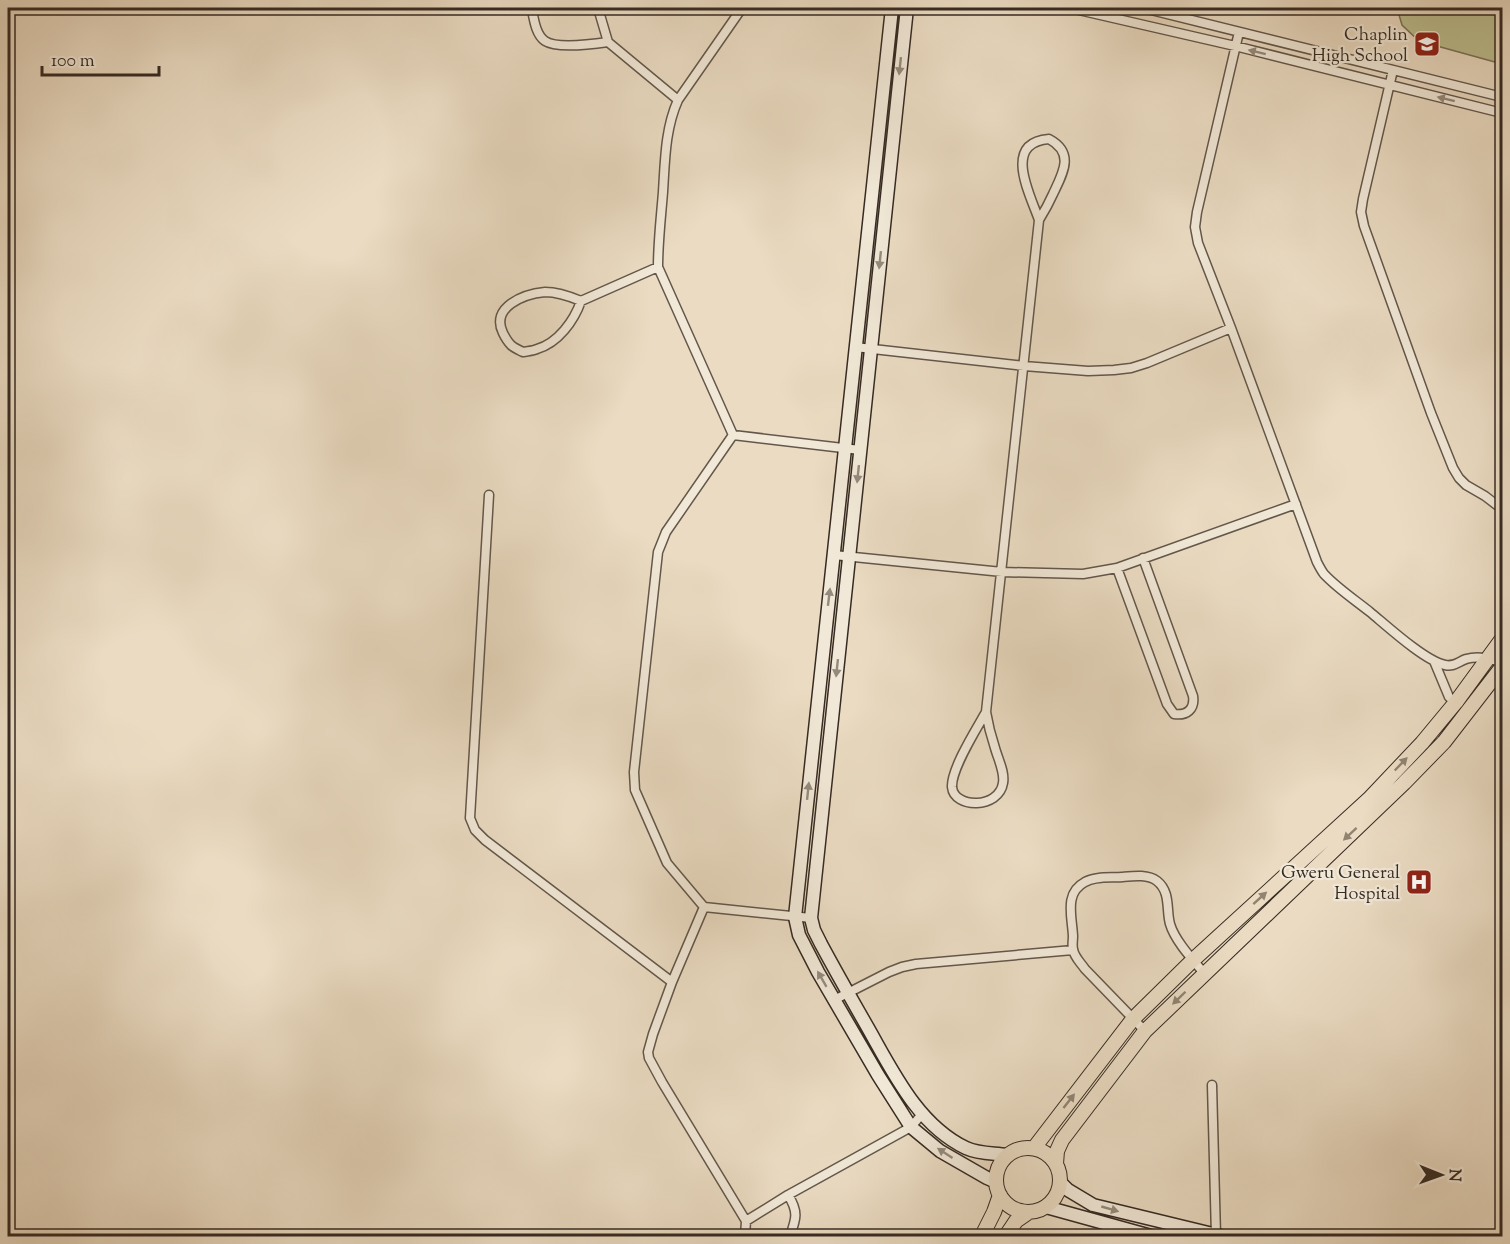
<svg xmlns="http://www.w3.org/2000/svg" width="1510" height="1244" font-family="'Sorts Mill Goudy',serif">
<rect width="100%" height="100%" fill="#eadbc2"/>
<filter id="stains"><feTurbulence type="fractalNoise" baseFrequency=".00333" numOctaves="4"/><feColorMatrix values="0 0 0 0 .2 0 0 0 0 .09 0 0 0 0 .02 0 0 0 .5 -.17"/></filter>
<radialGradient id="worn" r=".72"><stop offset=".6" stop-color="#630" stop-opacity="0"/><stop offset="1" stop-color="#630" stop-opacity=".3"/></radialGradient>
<path fill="#bdbe8f" stroke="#7a7459" stroke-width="1.5" d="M1397 8H1502V64L1419 41 1402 25Z"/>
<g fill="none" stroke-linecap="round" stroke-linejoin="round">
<defs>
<path id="minor" d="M533 8 532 10C534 20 536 35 545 41 557 49 594 44 608 42
M598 8 608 42 678 100
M742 8 678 100C665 129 665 161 663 192 661 217 658 242 658 267L733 435 860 450
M1070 8 1235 46 1502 113
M1143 8 1502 97
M1239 32 1197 212 1195 227 1198 243 1231 328 1317 562C1319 566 1321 570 1324 574 1337 588 1355 600 1370 612 1387 626 1425 661 1445 665 1454 667 1458 662 1466 659 1477 656 1492 658 1502 663
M1393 70 1363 199 1361 212 1364 226 1431 413 1453 468 1459 478 1466 485 1485 496 1502 509
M581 301C569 296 558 292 545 292 524 294 490 307 503 333 505 337 508 342 511 345 514 348 519 350 523 352 528 351 533 351 537 349 558 343 574 321 581 301L658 267
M855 347 1024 366 1088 371 1114 370 1131 368 1147 363 1231 328
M733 435 666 532 658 552 634 772 635 790 667 863 704 907 811 918
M489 495 470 818 475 830 485 840 672 982
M834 555 1002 572 1083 574 1117 568 1296 504
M1117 568 1167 704 1174 714C1187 716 1195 709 1193 696L1143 558
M1434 661 1449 697 1459 703
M986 712C977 728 951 769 952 787 954 809 999 809 1003 783 1005 772 998 759 995 748 991 736 988 724 986 712L1039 220C1044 212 1049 203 1053 194 1063 173 1075 153 1049 139 1002 143 1030 194 1039 220
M704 907 672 982 653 1034 648 1052 649 1058 662 1082 746 1221 745 1236
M834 1000 889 972 902 967 916 964 1073 950
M1145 1031 1085 969C1081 963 1074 957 1073 949 1072 945 1073 940 1073 936 1072 916 1064 893 1085 882 1095 876 1111 878 1122 877 1133 876 1148 874 1157 881 1171 892 1166 910 1170 924 1175 941 1193 960 1204 973
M1212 1085 1216 1236
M788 1195C799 1212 796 1219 790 1236
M746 1221 788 1195 911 1127 922 1114"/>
<path id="secondary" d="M892 8 795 917 799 935 818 972 878 1075 911 1127 940 1151 987 1178 996 1182
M907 8 811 918 814 930 821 944C836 972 852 1000 868 1028 893 1072 918 1125 966 1148 979 1154 993 1153 1007 1155
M1060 1182 1068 1190 1093 1205 1221 1236
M1046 1207 1151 1236"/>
<path id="trunk" d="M1034 1148 1133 1019 1193 960 1369 799 1422 743 1456 702 1502 639
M996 1180a32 32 0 1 1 64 0a32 32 0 1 1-64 0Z
M1056 1164 1057 1151 1062 1140 1145 1031 1404 783 1444 742 1502 667
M982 1236 994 1212 1000 1195
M1006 1236 1016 1221 1029 1212"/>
</defs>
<use href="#minor" stroke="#63574b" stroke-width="11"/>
<use href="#secondary" stroke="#362b23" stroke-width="15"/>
<use href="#trunk" stroke="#362b23" stroke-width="16"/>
<use href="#minor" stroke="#f1e8d7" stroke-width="8"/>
<use href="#secondary" stroke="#f1e8d7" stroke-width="12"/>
<use href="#trunk" stroke="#eadbc2" stroke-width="14"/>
</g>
<defs><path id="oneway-solid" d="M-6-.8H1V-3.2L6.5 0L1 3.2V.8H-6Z" transform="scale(1.5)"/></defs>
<g fill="#948a7d">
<use href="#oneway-solid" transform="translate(1257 52) rotate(-166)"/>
<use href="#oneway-solid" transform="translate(900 66) rotate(96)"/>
<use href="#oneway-solid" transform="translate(1446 99) rotate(-166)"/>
<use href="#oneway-solid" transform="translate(880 260) rotate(96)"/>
<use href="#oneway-solid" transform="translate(858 474) rotate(96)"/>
<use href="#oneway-solid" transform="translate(829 597) rotate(-83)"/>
<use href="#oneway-solid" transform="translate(837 668) rotate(96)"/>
<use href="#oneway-solid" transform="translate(808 791) rotate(-84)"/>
<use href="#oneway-solid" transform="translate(822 979) rotate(-120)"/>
<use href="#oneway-solid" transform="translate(945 1153) rotate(-147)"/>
<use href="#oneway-solid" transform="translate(1110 1209) rotate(16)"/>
</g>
<g fill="#908372">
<use href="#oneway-solid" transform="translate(1401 764) rotate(-46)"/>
<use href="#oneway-solid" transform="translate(1350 834) rotate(137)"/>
<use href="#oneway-solid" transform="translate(1260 898) rotate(-42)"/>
<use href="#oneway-solid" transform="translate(1179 998) rotate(136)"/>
<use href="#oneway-solid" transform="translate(1069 1101) rotate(-52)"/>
</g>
<defs>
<symbol id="school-square" viewBox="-11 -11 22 22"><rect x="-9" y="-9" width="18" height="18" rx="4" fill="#8f2418" stroke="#f1e8d7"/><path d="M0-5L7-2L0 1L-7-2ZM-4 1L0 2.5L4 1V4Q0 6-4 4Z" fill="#fff"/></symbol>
<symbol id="hospital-square" viewBox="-11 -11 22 22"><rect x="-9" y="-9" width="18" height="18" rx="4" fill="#8f2418" stroke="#f1e8d7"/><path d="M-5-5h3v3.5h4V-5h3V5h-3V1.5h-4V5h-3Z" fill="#fff"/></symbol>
</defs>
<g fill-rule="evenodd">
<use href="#school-square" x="1412" y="29" width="30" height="30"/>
<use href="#hospital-square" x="1404" y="867" width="30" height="30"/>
</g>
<g text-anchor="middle" stroke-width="4.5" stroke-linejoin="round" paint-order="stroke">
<g font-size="18" fill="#362b23" stroke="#f1e8d7" text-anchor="end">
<text x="1408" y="40">Chaplin<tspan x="1408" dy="21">High School</tspan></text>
<text x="1400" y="878">Gweru General<tspan x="1400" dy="21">Hospital</tspan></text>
</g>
</g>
<rect width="1510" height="1244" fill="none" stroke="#eadbc2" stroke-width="30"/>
<rect x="9" y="9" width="1492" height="1226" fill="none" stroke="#362b23" stroke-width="3"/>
<rect x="15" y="15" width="1480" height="1214" fill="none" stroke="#362b23" stroke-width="1.5"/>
<g transform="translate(1441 1175) rotate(91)" stroke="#f1e8d7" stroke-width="4.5" paint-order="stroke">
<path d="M0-4.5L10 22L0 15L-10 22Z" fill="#362b23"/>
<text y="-9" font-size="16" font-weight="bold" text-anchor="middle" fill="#362b23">N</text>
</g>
<path d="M42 66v9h117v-9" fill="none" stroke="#362b23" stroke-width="3"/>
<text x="51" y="66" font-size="18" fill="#362b23" stroke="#f1e8d7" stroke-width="4.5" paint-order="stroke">100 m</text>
<rect width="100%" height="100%" filter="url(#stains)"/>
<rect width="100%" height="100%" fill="url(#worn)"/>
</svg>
